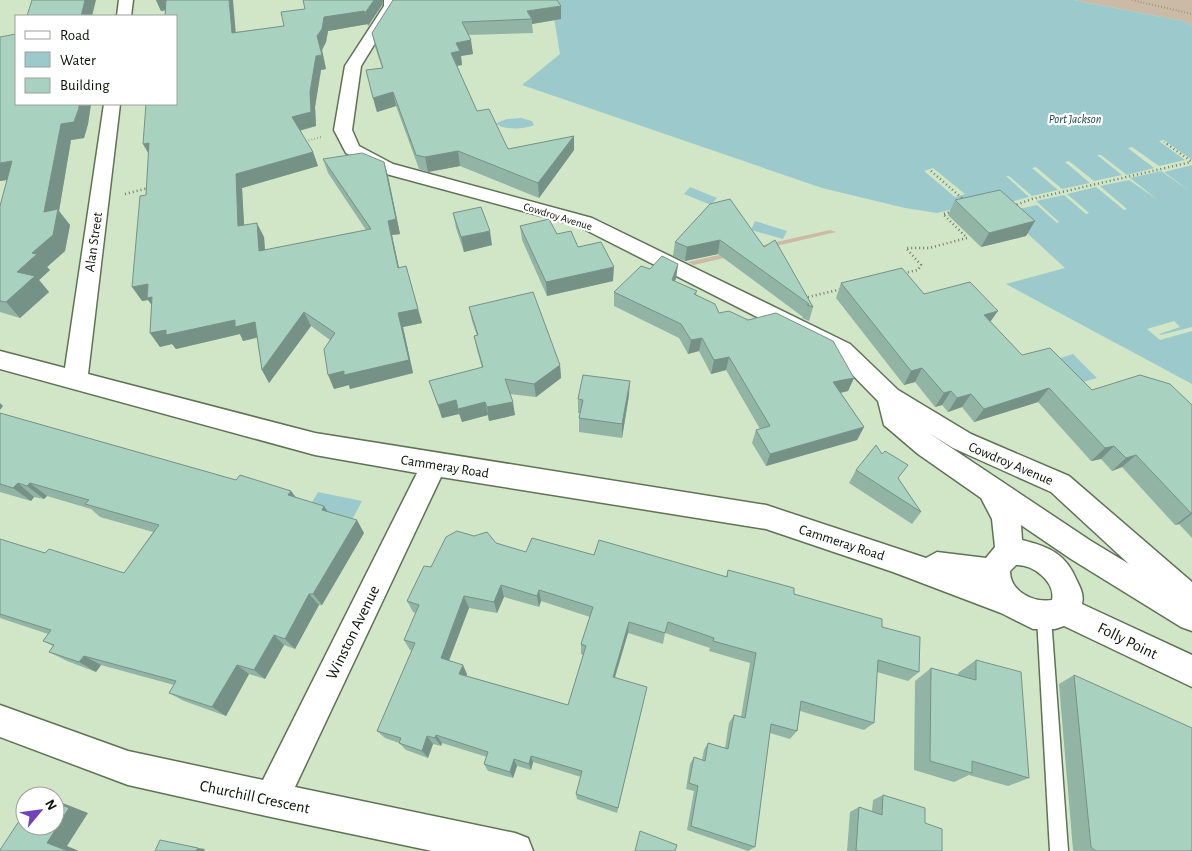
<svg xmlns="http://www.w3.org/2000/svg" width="1192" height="851" font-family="'Alegreya Sans',sans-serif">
<rect width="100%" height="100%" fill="#d1e6c7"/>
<path fill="#cbbaa5" d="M1074 0H1192V26L1183 21Z
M830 230 836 232 694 265 688 262Z"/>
<path fill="#9ccacc" d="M551 0H1074L1183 21 1192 26V384L1006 284 1065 268 991 200 937 213 905 208 822 188 522 85 560 54Z
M521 118 532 121 534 125C525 129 503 131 496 123L507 119Z
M690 187 717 198 711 205 684 194Z
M755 221 787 231 783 239 751 230Z
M1073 354 1097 378 1080 383 1057 359Z
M318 492 362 501 352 520 313 511 311 504Z"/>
<path fill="#d1e6c7" d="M1164 140 1192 160V165L1164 172 1191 192 1161 171 1130 178 1158 200 1129 180 1100 186 1127 209 1124 210 1096 187 1067 194 1089 213 1086 214 1064 195 1036 201 1059 222 1057 223 1037 205 1014 210 1007 203 1029 197 1006 176H1009L1032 196 1058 190 1032 168 1036 167 1062 189 1090 183 1065 162 1069 161 1094 181 1122 175 1097 155H1101L1127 175 1154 168 1128 148 1132 147 1159 166 1185 160 1159 141Z
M933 168 965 194 955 197 924 171Z
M1174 321 1180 327 1159 334 1161 335 1192 327V331L1160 340 1147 329Z"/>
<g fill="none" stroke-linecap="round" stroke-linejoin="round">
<defs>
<path id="lane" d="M1044 610 1049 612 1051 617 1068 851H1050L1037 617 1039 612Z"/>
<path id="street" d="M119 0H133L131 16H117Z
M384 0H398V6L361 66 352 130 359 146 393 164 592 218 850 344 898 390 971 434 1069 476 1192 582V631L1181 627 1071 559 1021 525 1022 540C1050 547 1066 554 1077 581 1081 589 1084 595 1082 604L1192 655V687L1064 626 1055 629H1033L1001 613 893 572 766 529 441 477 295 787 515 833 528 838 533 851H432L271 817 128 785 0 737V705L128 751 263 780 417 473 315 455 0 369V351L65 368 104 104H120L88 374 315 433 766 505 926 558 937 552 986 558 995 547 992 519 981 498 918 454 884 425 878 401 834 356 578 226 379 172 346 153 334 130 345 66 384 6ZM929 433 953 448 1051 492 1129 564 1091 541ZM1016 565C1033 564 1056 582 1052 600 1034 603 1010 592 1010 571Z"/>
</defs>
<use href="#lane" stroke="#5f7256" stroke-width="3"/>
<use href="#street" stroke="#5f7256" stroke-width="3"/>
<path stroke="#6e7b67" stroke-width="2" stroke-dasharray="0.5 2.5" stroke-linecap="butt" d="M1132 0 1192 14
M303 142 321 137
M1164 142 1169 145"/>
<path stroke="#6e7b67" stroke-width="2.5" stroke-dasharray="1 3" stroke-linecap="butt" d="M1167 144 1192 162
M931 171 964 200
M125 194 148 188
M1013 206 1032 199 1191 162
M904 273 918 270 921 265 906 248H929L967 238 943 214 951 212
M804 298 842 289"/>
<use href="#lane" fill="#fff" fill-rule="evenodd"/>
<use href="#street" fill="#fff" fill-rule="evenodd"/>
</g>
<path fill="#91b4a5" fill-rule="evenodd" d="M156 0 236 32 284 26 382 5 368 26V24L328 31 326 42 322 50 326 69 321 70 315 107 316 126 300 131 313 152 318 166 242 188 244 225 264 237 265 250 366 230 328 173 323 159 384 162 388 176 400 234 392 235 399 268 406 266 422 323 403 327 413 373 350 389 349 385 334 389 330 340 311 326 269 383 262 370 257 338 243 341 240 334 176 349 172 344 160 347 150 333 152 305 148 300 142 301 146 195 176 104 165 10 161 11Z
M393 0 561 19 532 24 533 33 468 35 473 54 461 56 462 65 457 66 477 111 508 149 574 136V150L539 198 460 166 428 172 419 169 396 106 377 112 366 70 382 68 375 47 372 33Z
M0 37 16 104H91L88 124 84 138 71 140 59 211 70 225 65 251 47 267 50 270 39 280 49 292 20 318 0 312V206L7 180 0 181Z
M955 200 1035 221 1026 236 981 247 948 215Z
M710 204 813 307 809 321 802 318 803 317 718 254 685 261 673 256 675 242Z
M453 213 492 245 464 252 456 228Z
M520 226 557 234 578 247 613 281 547 296 522 240Z
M678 264 676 278 675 281 697 291 696 295 719 313 854 378 848 391 841 393 864 427 857 440 766 466 752 443 756 430 760 429 726 370 711 374 699 351 688 354 679 338 614 306V292L650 269Z
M841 283 924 294 991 322 1022 355 1092 390 1192 405V538L1179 524 1175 525 1122 467 1112 471 1101 459 1091 461 1038 402 974 422 962 407 948 412 942 405 935 407 915 382 904 385 836 298Z
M469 307 560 365 561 378 536 397 510 394 515 415 489 421 488 415 462 422 459 414 442 418 429 381 482 368 477 350 474 336H477L472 321Z
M629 395 622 438 579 432V418L580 413H578V399Z
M0 413 236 480 291 491 296 497 324 506 328 511 364 533 322 605H319L295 649 284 645 265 679 249 674 226 716 184 701 169 693 174 685 101 665 96 672 67 661 49 652 53 646 43 641 48 634 0 618V540L45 553 124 573 153 532 100 517 91 509 47 496 44 499 34 497 31 501 0 492Z
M882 454 921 512 912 524 849 483 856 470Z
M496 543 526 552 594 555 726 577 728 570 882 627 919 672 908 681 877 672 874 723 864 730 800 711 797 731 790 739 770 733 755 847 748 851 687 830 694 791 686 789 690 764 694 757 702 760 704 750 708 743 725 748 729 723 734 715 741 717 750 663 709 651 710 648 665 633 663 644 628 633 615 678 645 696 617 813 577 799 576 794 581 777 533 762 531 770 517 766 513 778 488 771 484 764 487 757 442 743 441 746 433 744 428 758 406 750 399 743 385 738 377 731 412 650H410L404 640 416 613 413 612 407 601 431 567ZM504 597 539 607 541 601 590 617 581 644V654L583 655 568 705 467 676V674L449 661 469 608 497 613Z
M976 660 1029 778 1008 786 969 775 954 782 914 770 915 681 931 668 958 676V673Z
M1074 675 1192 851H1074L1073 850 1059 684Z
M883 795 925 823 942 851H847L850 812 859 807 872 811 873 800Z"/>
<path fill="#769286" d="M85 0H96L92 16H81Z
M156 0H168L172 9 161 11Z
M229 0H233L237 47 232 33Z
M374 0H383L382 5 368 26 365 13Z
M561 6V19L532 24V19L527 11Z
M364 11 368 24 328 31 326 42 322 50 326 69 321 70 315 107 316 126 297 131 292 117 310 92 317 36 324 17Z
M471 40 473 54 461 56 462 65 454 66 451 53 456 43Z
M393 92 396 106 377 112 373 98Z
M79 104H91L88 124 84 138 71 140 59 211 70 225 65 251 47 267 50 270 39 280 49 292 20 318 6 302 17 272 32 253 44 212 61 124Z
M574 136V150L539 198 538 183Z
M149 143 151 158 143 144Z
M458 151 460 166 428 172 425 157Z
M313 152 318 166 242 188 245 241 238 226 236 174Z
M12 161 24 177 0 181V163Z
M384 162 388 176 400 234 392 235 402 282 398 268 388 221Z
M1035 221 1026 236 981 247 989 233Z
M257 223 264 237 266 266 259 251Z
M490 231 492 245 464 252 461 237Z
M720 240 718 254 685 261 687 247Z
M678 264 676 278 670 294 672 280Z
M614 267 613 281 547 296 546 282Z
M148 284 157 312 148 300 142 301 132 287Z
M418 309 422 323 403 327 413 373 350 389 349 385 334 389 328 375 398 313Z
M998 311 988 325 984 315Z
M304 312 311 326 269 383 262 370Z
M235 320 255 322 262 336 243 341 240 334 176 349 172 344 160 347 150 333 166 330Z
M702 338 699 351 688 354 691 340Z
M729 357 726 370 711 374 714 360Z
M560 365 561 378 536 397 534 384Z
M922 368 915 382 904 385 911 371Z
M854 378 848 391 828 395 833 382Z
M630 381 629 395 622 438V424Z
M1049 388 1038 402 974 422 984 409Z
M951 391 942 405 935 407 944 393Z
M971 394 962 407 948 412 957 398Z
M456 400 459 414 442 418 438 405Z
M485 402 488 415 462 422 458 409Z
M513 402 515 415 489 421 487 407Z
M0 403 3 406 0 410Z
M864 427 857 440 766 466 770 454Z
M1114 446 1101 459 1091 461 1105 448Z
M1136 455 1122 467 1112 471 1126 458Z
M18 483 34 497 31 501 13 488Z
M30 483 47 496 44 499 27 486Z
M291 491 300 504 288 495Z
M324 506 332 519 322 510Z
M1191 513H1192V514L1179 524 1175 525Z
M357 520 364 533 322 605 313 594Z
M501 585 504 597 497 613 494 602Z
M539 590 541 601 539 607 537 596Z
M309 594 319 605 295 649 285 639Z
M464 596 469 608 446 668 441 658Z
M629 622 628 633 612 686 613 677Z
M274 635 284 645 265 679 254 670Z
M84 656 101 665 96 672 79 662Z
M237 665 249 674 226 716 212 707Z
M463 665 467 674 464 683 459 674Z
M436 735 442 743 441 746 435 738Z
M427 736 433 744 428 758 422 751Z
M531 756 533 762 531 770 529 764Z
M514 759 517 766 513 778 510 772Z
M55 800 88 813 67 846 79 851H68L47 843Z
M198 848 205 849 204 851H196Z"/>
<path fill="#a9d1c0" stroke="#769286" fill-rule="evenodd" d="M32 0H85L81 16H27Z
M166 0H229L232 33 284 26 281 12 305 9 303 0H374L365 13 364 11 324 17 322 29 317 36 322 55 316 56 310 92 311 112 292 117 313 152 236 174 238 226 257 223 259 251 371 229 323 159 362 153 384 162 396 219 388 221 398 268 406 266 418 309 398 313 409 360 344 375V371L328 375 324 349 335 333 304 312 262 370 255 322 235 327V320L166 335V330L150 333 152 297 147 298 148 284 132 287 140 196 146 195 149 143 143 144 146 104H176V16H165Z
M393 0H557L561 6 527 11 532 19 462 22 471 40 456 43 460 51 451 53 477 111 489 109 508 149 574 136 538 183 458 151 425 157 416 155 393 92 373 98 366 70 383 68 372 33Z
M16 34V104H79V108L74 122 61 124 44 212 58 209 53 235 32 253 37 254 17 272 35 276 6 302 0 301V206L12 161 0 163V37Z
M1000 190 1035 221 989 233 955 200Z
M730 199 764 247 775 240 813 307 807 305 809 304 720 240 687 247 675 242 710 204Z
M481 207 490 231 461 237 453 213Z
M549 219 557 234 571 231 578 247 601 242 614 267 546 282 520 226Z
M662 256 678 264 672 280 697 291 694 294 715 304 719 313 729 311 748 320 776 313 833 341 854 378 833 382 864 427 770 454 756 430 770 426 729 357 714 360 702 338 691 340 681 324 614 292 641 266 650 269Z
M902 268 924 294 970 282 998 311 984 315 1022 355 1050 348 1092 390 1140 375 1170 384 1192 405V513H1191L1136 455 1126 458 1114 446 1105 448 1049 388 984 409 971 394 957 398 951 391 944 393 922 368 911 371 841 283Z
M533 292 560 365 534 384 505 379 513 402 487 407 485 402 458 409 456 400 438 405 429 381 483 367 474 336 478 335 469 307Z
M583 375 630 381 622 424 579 418 583 400 578 399Z
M0 413 236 480 240 475 291 491 288 495 324 506 322 510 357 520 313 594H309L285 639 274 635 254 670 237 665 212 707 169 693 176 681 84 656 79 662 49 652 54 645 43 641 51 630 0 614V539L45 553 49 549 124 573 159 525 85 504 89 500 30 483 27 486 18 483 13 488 0 484Z
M876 445 882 454 885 451 908 465 898 478 921 512 856 470Z
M457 531 474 536 487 532 496 543 526 552 532 538 594 555 599 540 727 577 728 570 794 588V594L882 619V627L920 637 919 672 878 660 874 723 801 701 797 731 771 724 755 847 691 826 698 786 689 783 694 757 705 761 708 743 728 749 734 715 745 718 756 653 713 641 714 638 668 622 665 633 629 622 613 677 647 687 618 808 576 794 582 771 531 756 529 764 514 759 510 772 484 764 488 752 436 735 435 738 427 736 422 751 399 743 401 738 377 731 415 643 404 640 419 605 407 601 424 566 431 567 446 537ZM501 585 537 596 539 590 593 607 581 644 586 646 568 705 459 674 463 665 441 658 464 596 494 602Z
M976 660 1021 672 1029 778 972 761V773L930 761 931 668 976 680Z
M1074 675 1192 728V851H1096L1091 847Z
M883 795 925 808V823L942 829V851H856L859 807 882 815Z
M55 802 69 808 47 843 68 851H0V850L25 812V826H55Z
M640 831 677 845 675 851H635Z
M160 840 198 848 196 851H155Z"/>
<g text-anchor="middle" stroke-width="4.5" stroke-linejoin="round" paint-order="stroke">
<g font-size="11" fill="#0b1207" stroke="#fff">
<text transform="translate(558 216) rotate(17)" y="4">Cowdroy Avenue</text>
</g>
<g font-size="12" font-style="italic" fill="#113d3f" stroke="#fff">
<text x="1075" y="123">Port Jackson</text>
</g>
<g font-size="14" fill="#0b1207" stroke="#fff">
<text transform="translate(93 242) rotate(-82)" y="5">Alan Street</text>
<text transform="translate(1011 463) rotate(23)" y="5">Cowdroy Avenue</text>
<text transform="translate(445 466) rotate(9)" y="5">Cammeray Road</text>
<text transform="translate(842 542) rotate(18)" y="5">Cammeray Road</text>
</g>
<g font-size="16" fill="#0b1207" stroke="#fff">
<text transform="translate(352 632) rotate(-64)" y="6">Winston Avenue</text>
<text transform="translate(1128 640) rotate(26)" y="6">Folly Point</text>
<text transform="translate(255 796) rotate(12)" y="6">Churchill Crescent</text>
</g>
</g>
<rect x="15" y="15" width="162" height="90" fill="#ffffff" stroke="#9da09c"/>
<rect x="25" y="31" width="25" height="8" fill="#ffffff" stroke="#9da09c"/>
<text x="60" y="40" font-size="15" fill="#0b1207">Road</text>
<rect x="25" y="52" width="25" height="15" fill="#9ccacc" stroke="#9da09c"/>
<text x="60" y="65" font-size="15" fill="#0b1207">Water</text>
<rect x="25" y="78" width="25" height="15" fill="#a9d1c0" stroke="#9da09c"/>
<text x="60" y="90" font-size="15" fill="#0b1207">Building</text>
<g transform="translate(40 811) rotate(61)"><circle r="24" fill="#ffffff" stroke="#9da09c"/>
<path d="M0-4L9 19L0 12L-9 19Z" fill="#7143bb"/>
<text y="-8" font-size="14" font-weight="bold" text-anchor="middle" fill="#0b1207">N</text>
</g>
</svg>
